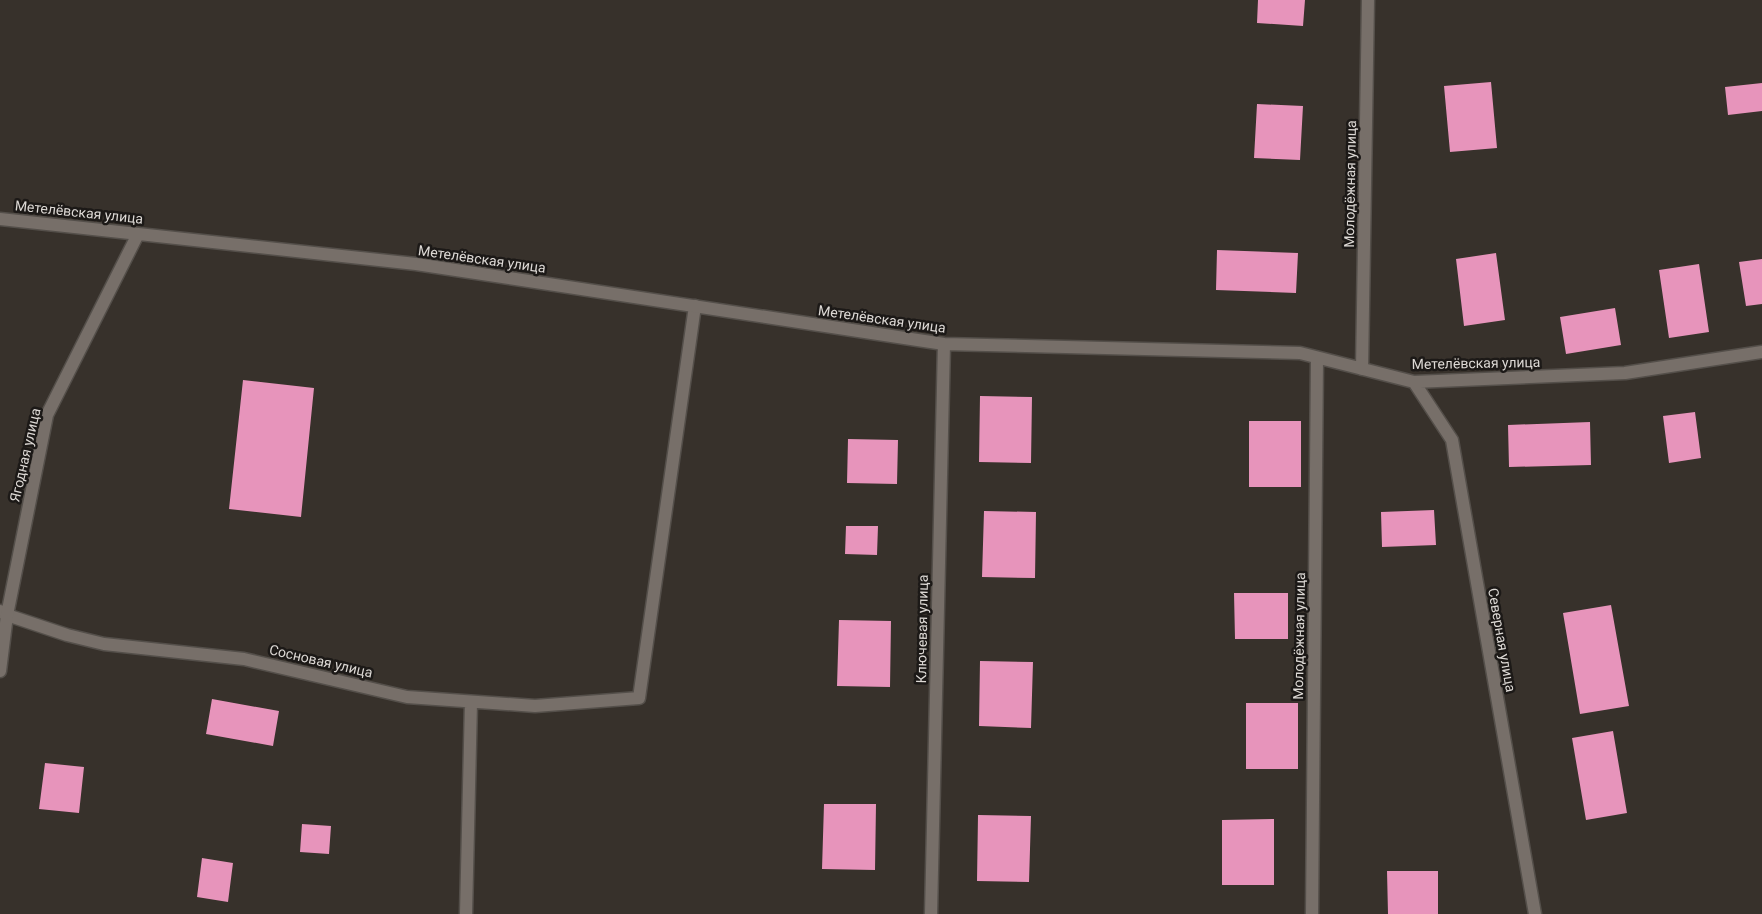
<svg xmlns="http://www.w3.org/2000/svg" width="1762" height="914" font-family="Roboto,sans-serif">
<rect width="100%" height="100%" fill="#37312b"/>
<path fill="#e794bb" d="M1258 0H1305L1303 26 1257 23Z
M1491 82 1497 148 1450 152 1444 86Z
M1762 83V111L1728 115 1725 87Z
M1257 104 1303 106 1300 160 1254 158Z
M1217 250 1298 253 1296 293 1216 290Z
M1496 253 1505 320 1464 326 1456 259Z
M1762 259V304L1746 306 1739 262Z
M1699 264 1709 332 1669 338 1659 270Z
M1615 308 1621 345 1566 354 1560 317Z
M243 380 314 388 301 517 229 509Z
M980 396 1032 397 1031 463 979 462Z
M1695 412 1701 458 1669 463 1663 416Z
M1249 421H1301V487H1249Z
M1590 422 1591 465 1509 467 1508 425Z
M848 439 898 440 897 484 847 483Z
M1434 510 1436 545 1382 547 1381 512Z
M984 511 1036 512 1035 578 982 577Z
M846 526H878L877 555 845 554Z
M1234 593H1288V639H1235Z
M1611 605 1629 706 1580 714 1563 613Z
M839 620 891 621 890 687 837 686Z
M980 661 1033 662 1031 728 979 726Z
M212 699 279 711 273 746 206 734Z
M1246 703H1298V769H1246Z
M1613 731 1627 813 1586 820 1572 738Z
M45 763 84 767 79 813 39 809Z
M824 804H876L875 870 822 869Z
M978 815 1031 816 1029 882 977 881Z
M1274 819V885H1222V820Z
M302 824 331 826 329 854 300 852Z
M202 858 233 863 228 902 197 897Z
M1387 871H1438V914H1388Z"/>
<g fill="none" stroke-linecap="round" stroke-linejoin="round">
<defs>
<path id="service" d="M0 611 7 615 67 635 104 644 244 659 407 697 535 706 639 698 695 306
M466 914 471 702"/>
<path id="minor" d="M0 219 416 264 944 344 1300 353 1414 382 1625 373 1762 352
M1362 369 1368 0
M1414 382 1452 440 1535 914
M0 671 7 615 47 415 138 234
M931 914 944 344
M1312 914 1317 358"/>
</defs>
<use href="#service" stroke="#544f4a" stroke-width="15"/>
<use href="#minor" stroke="#544f4a" stroke-width="15"/>
<use href="#service" stroke="#776f69" stroke-width="12"/>
<use href="#minor" stroke="#776f69" stroke-width="12"/>
</g>
<g text-anchor="middle" stroke-width="5" stroke-linejoin="round" paint-order="stroke">
<g font-size="14" fill="#ddd9d5" stroke="#1c1917">
<text transform="translate(1350 184) rotate(-89)" y="5">Молодёжная улица</text>
<text transform="translate(79 212) rotate(6)" y="5">Метелёвская улица</text>
<text transform="translate(482 259) rotate(8)" y="5">Метелёвская улица</text>
<text transform="translate(882 319) rotate(8)" y="5">Метелёвская улица</text>
<text transform="translate(1476 363) rotate(-1)" y="5">Метелёвская улица</text>
<text transform="translate(25 455) rotate(-77)" y="5">Ягодная улица</text>
<text transform="translate(922 629) rotate(-89)" y="5">Ключевая улица</text>
<text transform="translate(1299 636) rotate(-89)" y="5">Молодёжная улица</text>
<text transform="translate(1502 640) rotate(80)" y="5">Северная улица</text>
<text transform="translate(321 661) rotate(13)" y="5">Сосновая улица</text>
</g>
</g>
</svg>
